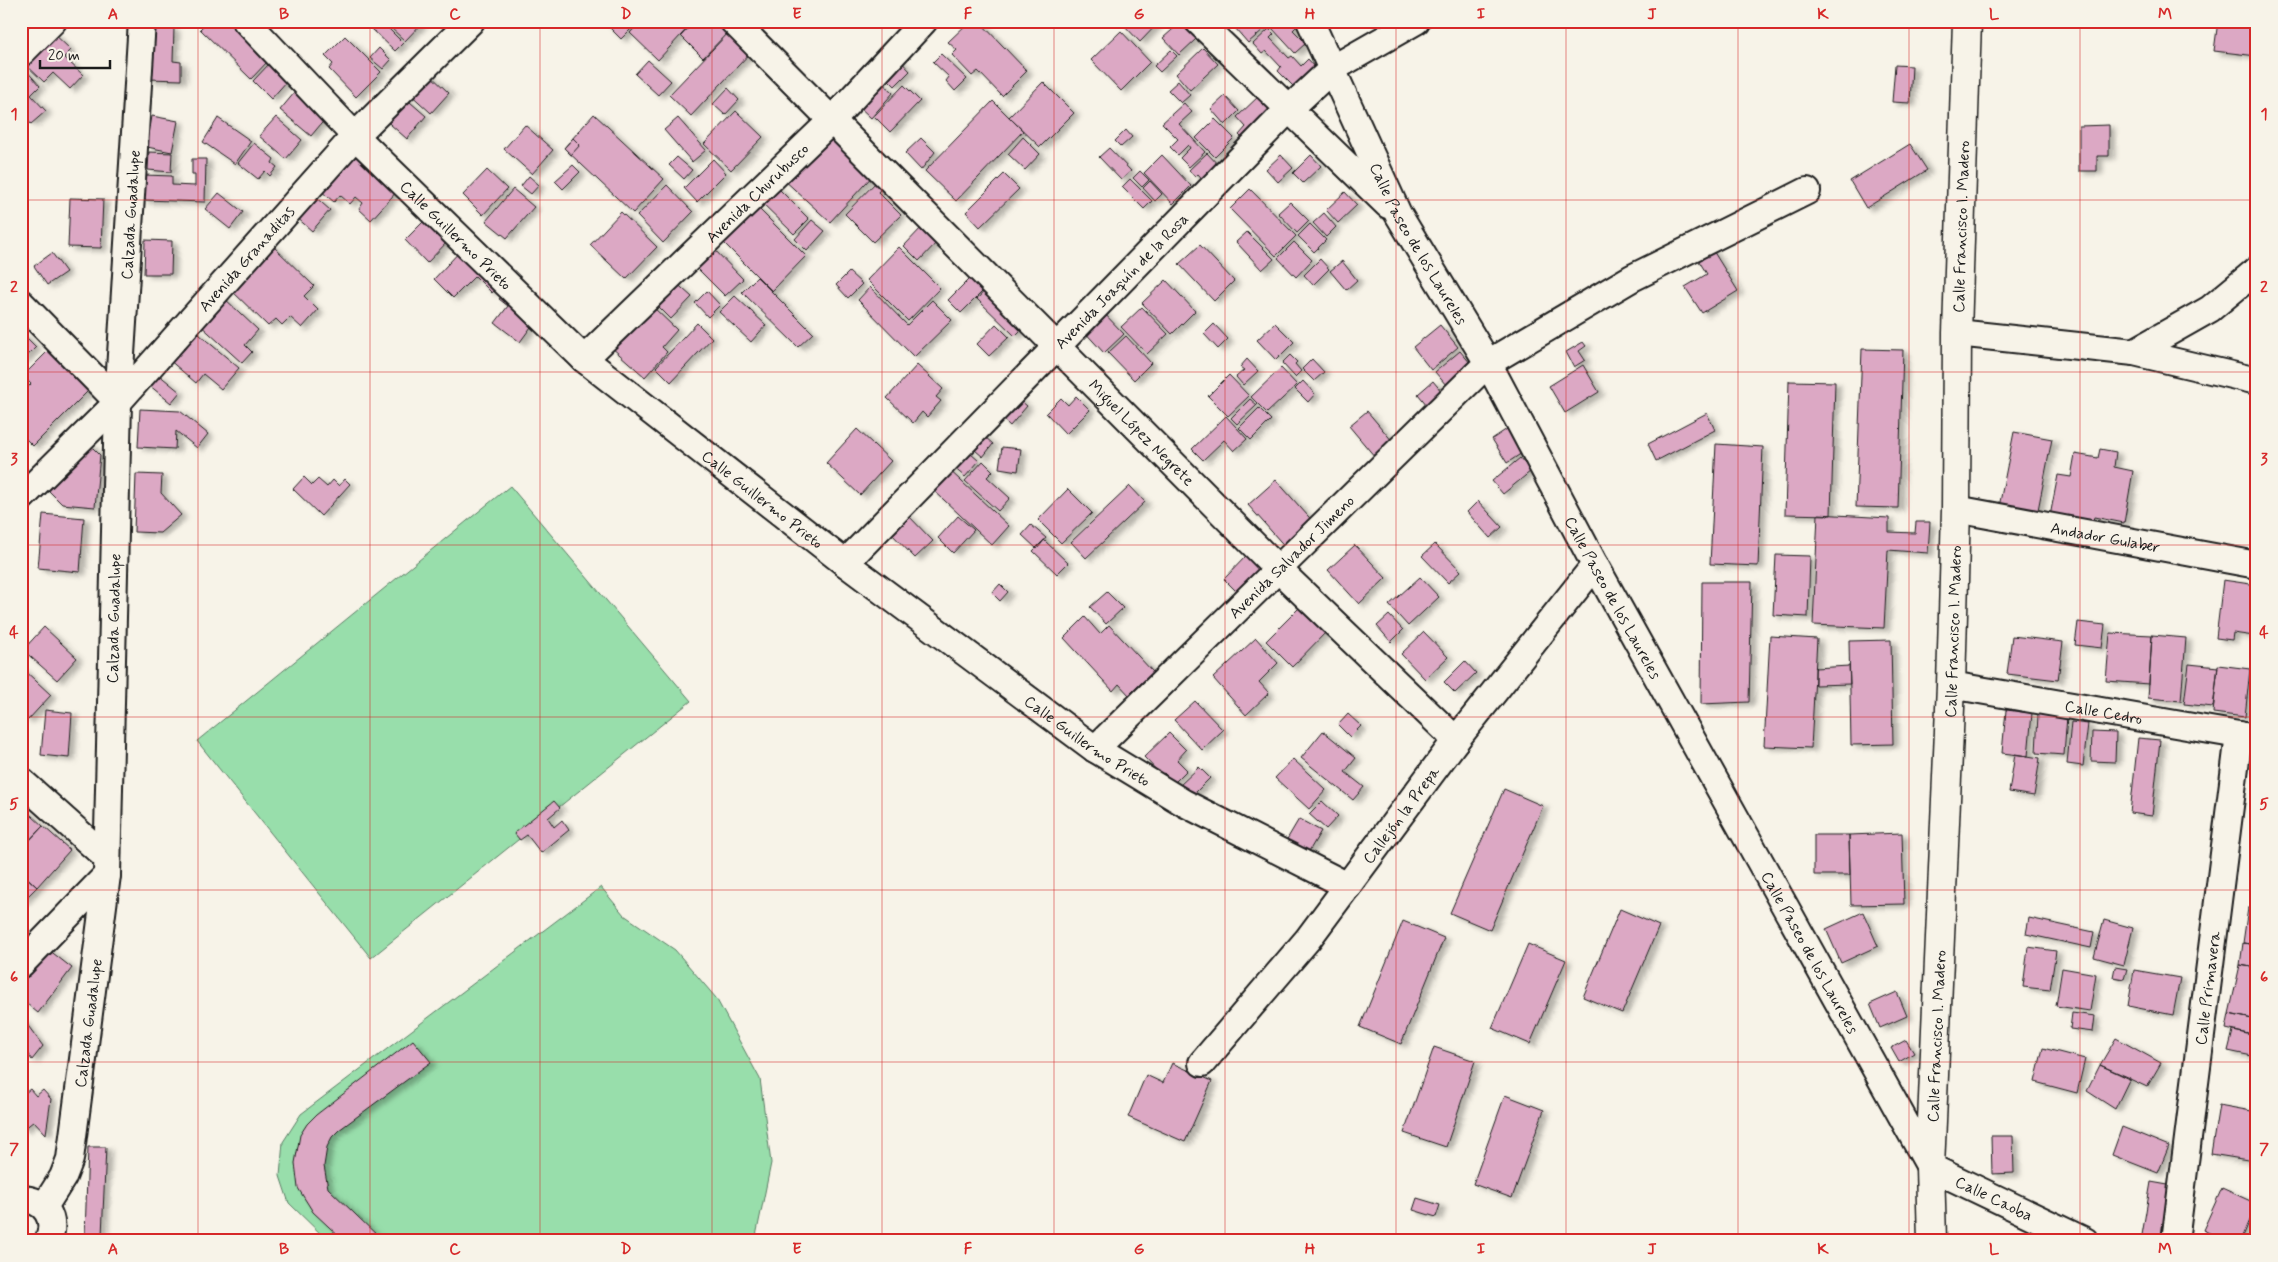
<svg xmlns="http://www.w3.org/2000/svg" width="2278" height="1262" font-family="Mynerve,sans-serif">
<defs>
<filter id="shadow"><feDropShadow dx="5.5" dy="3" stdDeviation="2.5" flood-color="#0004"/></filter>
</defs>
<rect width="100%" height="100%" fill="#f7f3e8"/>
<filter id="ink" filterUnits="userSpaceOnUse"><feTurbulence type="fractalNoise" baseFrequency=".02" numOctaves="2"/><feDisplacementMap in="SourceGraphic" scale="10" xChannelSelector="R" yChannelSelector="G"/><feConvolveMatrix kernelMatrix="1 2 1 2 8 2 1 2 1" color-interpolation-filters="sRGB"/></filter>
<g filter="url(#ink)">
<path fill="#98deab" stroke="#5a7d64" d="M510 486 691 701 371 958 197 741Z
M601 887 624 915 675 950 716 998 760 1079 771 1163 755 1241H328L289 1203 280 1176 283 1142 301 1114Z"/>
<path fill="#dca8c4" stroke="#1c1c1c" filter="url(#shadow)" d="M208 21H228L269 60 251 79 200 29Z
M376 21H381L403 43 395 51 370 27Z
M396 21H422L423 22 405 41 390 27Z
M603 21H639L621 39Z
M641 21H694L658 60 630 33Z
M695 21H723L731 29 703 58 681 36Z
M970 21H979L1027 71 1002 96 978 71 972 76 952 55 957 50 948 42Z
M1127 21H1160L1140 42 1123 24Z
M1229 21H1273L1248 43Z
M1279 21H1294L1298 25 1293 30 1306 43 1295 53 1272 28Z
M2218 21H2257V56L2214 51Z
M1181 22 1196 39 1179 55 1163 38Z
M150 27 174 28 173 61 181 62V80L148 79Z
M49 29 71 50 64 57 83 75 70 89 53 73 44 82 21 60Z
M732 29 753 50 691 116 669 95Z
M1269 29 1274 34 1270 38 1289 58 1292 56 1301 66 1308 59 1316 68 1295 88 1278 71 1281 67 1266 51 1262 54 1253 44Z
M1121 31 1150 62 1121 91 1091 60Z
M345 36 381 72 356 97 329 69 333 64 325 56Z
M379 48 391 60 383 69 370 58Z
M1203 48 1218 64 1190 90 1176 74Z
M1171 50 1177 56 1160 72 1154 66Z
M941 54 967 79 955 91 946 81 949 77 933 62Z
M897 57 910 71 895 86 881 72Z
M648 60 671 81 658 95 635 74Z
M270 63 288 80 271 99 253 81Z
M1895 65 1912 66 1910 103 1892 102Z
M24 68 40 86 31 95 46 111 31 124 21 113V70Z
M426 71 449 93 431 113 407 91Z
M876 77 893 93 871 118 853 101Z
M1178 81 1190 95 1181 103 1168 90Z
M1043 82 1074 113 1040 147 1009 117Z
M904 85 920 101 890 132 874 116Z
M728 88 739 100 725 115 713 104Z
M295 92 326 118 311 136 280 110Z
M1262 93 1279 111 1246 142 1239 135 1246 127 1237 117Z
M402 95 426 116 407 139 382 117Z
M1225 96 1239 111 1225 125 1211 109Z
M993 101 1023 131 956 201 925 171Z
M1184 103 1192 112 1179 124 1205 152 1189 167 1180 158 1190 148 1188 145 1178 155 1170 147 1178 139 1162 123Z
M736 111 763 137 731 170 704 144Z
M594 114 664 179 633 213 564 148Z
M152 116 178 121 172 152 147 147Z
M276 117 302 140 286 159 259 136Z
M218 118 251 141 235 164 203 142Z
M678 118 706 150 692 162 664 130Z
M1215 119 1234 138 1215 157 1196 138Z
M525 125 553 150 532 174 504 149Z
M2109 125V156H2097V171H2079V126Z
M828 128 876 172 830 222 782 178Z
M1126 130 1132 137 1121 147 1115 141Z
M1023 137 1040 154 1025 170 1008 154Z
M573 138 580 145 571 155 564 148Z
M921 138 935 152 921 170 905 153Z
M254 143 274 159 272 163 277 167 270 176 265 171 258 179 238 163Z
M1910 144 1927 170 1866 208 1850 181Z
M1109 148 1131 171 1121 180 1099 157Z
M356 151 399 189 371 220 359 209 363 203 356 197 350 204 340 195 334 202 321 191Z
M149 152 172 153 171 172 148 170Z
M1207 153 1221 168 1206 183 1198 174 1195 177 1189 170Z
M1162 155 1191 186 1173 204 1144 173Z
M1281 155 1293 168 1278 182 1266 169Z
M1311 155 1321 166 1303 183 1293 173Z
M677 157 692 170 684 179 669 165Z
M192 159H206L205 202 143 200 144 175 172 176V185L195 186V174H192Z
M713 159 726 173 697 202 684 188Z
M573 165 580 172 563 189 555 181Z
M487 170 507 189 483 215 463 195Z
M1140 171 1149 180 1142 187 1133 178Z
M1004 174 1019 189 980 227 966 212Z
M529 176 539 185 531 194 521 186Z
M880 178 885 184 878 192 901 215 873 242 845 214Z
M1130 179 1152 201 1144 209 1122 187Z
M1150 181 1162 194 1155 201 1143 188Z
M772 182 809 219 794 234 756 197Z
M667 185 693 212 663 243 637 216Z
M513 189 534 207 507 238 486 221Z
M1250 189 1296 236 1276 256 1230 209Z
M1345 192 1357 205 1338 223 1326 210Z
M219 193 243 212 230 229 205 209Z
M313 195 330 210 312 231 295 216Z
M70 198 103 199 101 248 68 247Z
M1290 202 1309 221 1297 233 1278 213Z
M757 207 806 256 772 291 723 242Z
M621 212 657 247 626 279 590 245Z
M1324 213 1336 227 1326 237 1313 223Z
M427 218 449 240 427 263 405 240Z
M812 220 825 231 807 251 795 239Z
M1310 224 1326 240 1314 252 1298 236Z
M923 226 938 241 919 261 904 246Z
M1247 232 1274 259 1262 270 1236 242Z
M145 240 172 241 171 274H144Z
M1294 242 1312 260 1296 277 1278 258Z
M271 244 314 286 304 296 318 310 302 328 290 317 282 325 276 319 268 326 229 288Z
M709 244 743 279 725 296 691 262Z
M1200 245 1234 281 1214 301 1179 264Z
M899 247 940 288 908 321 867 280Z
M463 248 500 284 492 293 475 276 453 298 434 279Z
M1712 249 1738 291 1702 313 1685 287 1707 274 1697 258Z
M52 253 66 272 47 285 34 266Z
M1320 259 1329 269 1313 285 1304 275Z
M1342 261 1357 280 1346 290 1330 271Z
M977 271 990 284 961 313 948 300Z
M849 272 862 284 848 298 836 285Z
M757 277 813 333 798 347 742 292Z
M673 280 692 297 671 319 653 301Z
M1166 280 1195 311 1172 334 1142 303Z
M989 286 1027 324 1015 336 977 299Z
M870 287 907 325 932 300 952 320 914 357 858 300Z
M506 290 539 316 520 342 495 323 508 306 499 299Z
M707 291 720 305 708 317 695 303Z
M222 296 258 330 245 345 252 352 242 363 198 323Z
M735 296 766 325 751 342 719 312Z
M650 304 677 330 662 347 667 352 645 377 611 347Z
M1142 307 1168 334 1147 354 1121 327Z
M1101 310 1124 334 1104 353 1082 329Z
M697 323 712 338 671 382 656 367Z
M1275 323 1294 342 1276 360 1257 340Z
M996 324 1009 337 989 356 977 344Z
M1214 324 1228 339 1218 349 1204 334Z
M1440 325 1458 347 1431 370 1413 347Z
M193 329 239 368 221 389 203 374 196 383 168 359Z
M21 332 36 347 21 362Z
M1126 336 1151 363 1134 380 1108 353Z
M1583 342 1586 346 1579 351 1585 360 1574 367 1566 352Z
M55 344 95 384 33 446 21 434V394L31 384 23 376Z
M1862 349 1903 350 1898 508 1856 507Z
M1460 351 1477 371 1452 392 1435 372Z
M1290 355 1297 362 1295 364 1301 371 1295 377 1282 363Z
M1247 359 1258 371 1243 385 1236 377 1244 370 1240 367Z
M1312 359 1324 372 1314 381 1302 369Z
M917 365 943 389 936 397 941 401 927 417 922 412 913 423 887 398Z
M1583 365 1599 392 1565 413 1549 386Z
M1281 368 1297 385 1267 413 1251 397Z
M158 374 180 392 171 403 149 385Z
M1229 375 1249 396 1228 416 1208 396Z
M1303 381 1315 394 1308 402 1295 389Z
M1433 381 1446 397 1431 410 1418 394Z
M1789 381 1835 382 1831 515 1785 514Z
M1013 394 1027 406 1010 426 996 413Z
M1076 396 1090 410 1066 434 1046 413 1061 398 1068 405Z
M1250 399 1257 405 1237 424 1231 418Z
M1259 408 1271 420 1251 440 1239 428Z
M140 409 180 411 208 434 197 448 176 431 175 449 138 447Z
M1367 411 1393 442 1375 457 1349 426Z
M1707 413 1715 430 1656 461 1648 444Z
M1226 416 1247 439 1234 451 1224 440 1203 460 1192 449Z
M857 429 891 461 860 495 826 463Z
M1507 429 1522 453 1507 463 1492 439Z
M977 430 993 444 983 457 967 443Z
M2014 432 2052 439 2037 515 1999 507Z
M86 441 100 455 95 507 62 504 44 486Z
M1716 444 1763 447 1758 566 1710 564Z
M961 445 979 461 965 477 947 462Z
M1002 447 1021 449 1018 471 999 468Z
M2100 449 2116 452 2114 467 2133 471 2124 523 2094 517 2092 523 2050 516 2058 475 2071 477 2075 454 2098 458Z
M1520 458 1531 471 1503 494 1492 481Z
M983 461 993 471 987 477 1010 498 998 511 965 481Z
M945 466 1009 526 992 545 928 485Z
M136 474 162 475 161 493 181 515 160 533 134 532Z
M304 477 312 485 318 479 327 487 333 480 339 486 345 479 350 484 321 516 293 489Z
M1276 480 1316 525 1288 550 1248 505Z
M1130 486 1145 502 1086 558 1071 542Z
M1068 489 1092 513 1061 543 1038 520Z
M1478 501 1502 527 1490 538 1467 512Z
M906 513 933 541 915 558 888 530Z
M43 514 84 518 80 572 38 568Z
M1818 514 1889 518V532L1915 533 1916 522H1930L1928 553 1888 550 1884 628 1813 625Z
M958 516 974 530 953 553 938 538Z
M1031 525 1046 538 1037 549 1022 535Z
M1044 540 1068 563 1057 574 1033 551Z
M1435 544 1461 571 1448 583 1422 556Z
M1355 545 1386 578 1359 604 1328 570Z
M1247 555 1263 571 1240 595 1224 579Z
M1776 555 1810 556 1808 617 1773 615Z
M1420 577 1439 597 1408 626 1389 605Z
M2223 580 2257 585 2254 636 2233 633 2232 640 2216 638Z
M1702 582H1752L1749 702 1701 704Z
M1000 584 1008 592 1000 601 992 593Z
M1107 592 1123 608 1106 624 1090 607Z
M1303 604 1329 629 1292 667 1266 641Z
M1389 615 1403 630 1391 642 1377 626Z
M1085 617 1100 634 1109 625 1153 672 1129 695 1119 684 1113 691 1064 638Z
M2078 622 2105 625 2102 648 2075 645Z
M44 627 77 658 57 680 23 650Z
M1424 632 1448 657 1425 679 1401 654Z
M2110 633 2152 635 2149 684 2106 681Z
M2152 635 2186 638 2181 701 2148 698Z
M1770 636 1817 639 1811 748 1764 746Z
M2012 636 2063 642 2058 680 2007 674Z
M1256 638 1278 663 1259 682 1269 693 1246 715 1213 678Z
M1891 640 1893 744 1851 745 1849 641Z
M1465 661 1476 673 1455 693 1444 682Z
M2189 664 2218 667 2213 707 2184 704Z
M2218 665 2250 669 2245 717 2213 713Z
M1849 666 1850 684 1815 685V668Z
M21 667 51 695 28 720 21 714Z
M1195 701 1223 730 1202 750 1174 720Z
M45 710 72 713 69 758 41 755Z
M2006 710 2032 713 2028 756 2002 753Z
M1348 714 1361 726 1350 737 1338 725Z
M2038 714 2067 716 2064 755 2036 753Z
M2071 722 2088 724 2083 766 2067 764Z
M1323 731 1356 758 1345 772 1364 787 1353 800 1301 758Z
M2092 732 2116 733 2115 762 2091 761Z
M1169 733 1186 750 1177 760 1187 770 1174 783 1164 773 1161 775 1144 757Z
M2138 738 2160 740 2152 816 2130 813Z
M2015 754 2040 758 2034 796 2009 792Z
M1293 759 1326 790 1309 809 1275 778Z
M1199 767 1210 778 1189 799 1178 787Z
M1504 789 1543 806 1490 930 1450 913Z
M554 801 560 808 548 818 554 827 562 820 569 830 541 853 527 835 520 840 514 833Z
M1322 801 1338 816 1326 829 1309 814Z
M21 806 43 826 27 843 21 837Z
M1299 819 1321 831 1308 853 1286 841Z
M43 826 70 850 37 887 21 872V849Z
M1902 833 1904 904 1851 905 1849 835Z
M1814 835H1849L1850 875H1814Z
M21 872 37 887 21 903Z
M2248 908 2257 909V945L2243 943Z
M1620 909 1659 926 1622 1013 1583 997Z
M1863 912 1878 946 1841 963 1826 929Z
M2029 918 2094 932 2091 948 2026 934Z
M2104 920 2133 928 2124 965 2094 957Z
M1403 921 1444 938 1401 1044 1360 1027Z
M2243 943 2257 945V968L2240 965Z
M1528 944 1566 960 1530 1044 1492 1028Z
M44 946 72 968 38 1013 21 999V976Z
M2028 947 2056 951 2050 990 2023 987Z
M2240 965 2257 968V1020L2229 1014Z
M2115 967 2127 969 2124 979 2113 977Z
M2062 968 2096 974 2090 1011 2056 1006Z
M2134 970 2180 978 2173 1015 2128 1006Z
M1897 992 1907 1016 1880 1028 1870 1004Z
M2072 1013 2095 1016 2093 1032 2070 1029Z
M2229 1014 2257 1020V1036L2226 1029Z
M23 1019 43 1046 32 1060 21 1045V1022Z
M2233 1031 2257 1036V1057L2228 1051Z
M2116 1038 2161 1063 2147 1087 2100 1065Z
M413 1040 431 1062 339 1130 332 1137 327 1147 324 1166 328 1188 383 1241H344L313 1212 298 1188 295 1163 300 1135 307 1124 316 1115Z
M1906 1040 1914 1053 1899 1062 1891 1048Z
M1434 1047 1475 1061 1446 1147 1404 1133Z
M2043 1048 2085 1059 2077 1093 2035 1082Z
M1172 1063 1212 1081 1185 1142 1128 1117 1146 1075 1163 1083Z
M2100 1065 2130 1078 2115 1109 2087 1091Z
M30 1089 36 1096 43 1090 51 1099 46 1134 34 1121 24 1129 21 1127V1096Z
M1505 1095 1544 1110 1512 1198 1473 1184Z
M2219 1105 2257 1112V1143L2254 1161 2211 1154Z
M2122 1127 2169 1146 2158 1173 2112 1155Z
M1991 1136H2013L2014 1173 1992 1174Z
M88 1147H106L102 1235H85Z
M2151 1182 2179 1187 2170 1241H2141Z
M2222 1188 2257 1204 2241 1241H2227L2203 1230Z
M1417 1198 1440 1205 1436 1217 1413 1210Z"/>
<g fill="none" stroke-linecap="round" stroke-linejoin="round">
<defs>
<g id="minor">
<path id="s1" d="M246 21 355 136 584 359 845 563 1095 749 1184 803 1348 886"/>
<path id="s2" d="M733 21 1278 569 1456 740"/>
<path d="M1198 21 1388 205"/>
<path id="s3" d="M1310 21 1398 214 1488 363 1595 565 1930 1167 2085 1241"/>
<path d="M21 53 53 21"/>
<path d="M21 303 118 402"/>
<path d="M1957 333 2134 352 2257 381"/>
<path d="M2134 352 2210 309 2257 270"/>
<path id="s4" d="M584 359 831 121 924 21"/>
<path id="s5" d="M21 498 118 402 355 136 471 21"/>
<path id="s6" d="M1956 509 2257 565"/>
<path id="s7" d="M845 563 1288 110 1332 69 1416 21"/>
<path id="s8" d="M1951 685 2256 738"/>
<path id="s9" d="M1095 749 1488 363 1632 278 1807 191"/>
<path d="M21 781 107 858"/>
<path d="M21 964 107 875"/>
<path id="s10" d="M1202 1063 1308 939 1456 740 1595 565"/>
<path d="M21 1199C45 1199 58 1219 48 1241"/>
<path id="s11" d="M44 1207 63 1177 70 1159 107 875 118 402 142 21"/>
<path id="s12" d="M2175 1241 2239 735"/>
</g>
<g id="major">
<path id="s13" d="M1932 1241 1930 1167 1951 685 1956 509 1957 333 1967 21"/>
</g>
</defs>
<use href="#minor" stroke="#1c1c1c" stroke-width="30"/>
<use href="#major" stroke="#1c1c1c" stroke-width="31"/>
<use href="#minor" stroke="#f7f3e8" stroke-width="26"/>
<use href="#major" stroke="#f7f3e8" stroke-width="28"/>
</g>
</g>
<path fill="none" stroke="#d62828" stroke-width="1" stroke-opacity="0.55" d="M198 21V1241M370 21V1241M540 21V1241M712 21V1241M882 21V1241M1054 21V1241M1225 21V1241M1396 21V1241M1566 21V1241M1738 21V1241M1909 21V1241M2080 21V1241M21 200H2257M21 372H2257M21 545H2257M21 717H2257M21 890H2257M21 1062H2257"/>
<g text-anchor="middle" stroke-width="5" stroke-linejoin="round" paint-order="stroke">
<g font-size="16" fill="#1c1c1c" stroke="#f7f3e8">
<text dy="6" stroke="none"><textPath href="#s4" startOffset="240">Avenida Churubusco</textPath></text>
<text dy="6" stroke="none"><textPath href="#s11" startOffset="1002">Calzada Guadalupe</textPath></text>
<text dy="6" stroke="none"><textPath href="#s13" startOffset="1015">Calle Francisco I. Madero</textPath></text>
<text dy="6" stroke="none"><textPath href="#s1" startOffset="300">Calle Guillermo Prieto</textPath></text>
<text dy="6" stroke="none"><textPath href="#s3" startOffset="248">Calle Paseo de los Laureles</textPath></text>
<text dy="6" stroke="none"><textPath href="#s5" startOffset="329">Avenida Granaditas</textPath></text>
<text dy="6" stroke="none"><textPath href="#s7" startOffset="395">Avenida Joaquín de la Rosa</textPath></text>
<text dy="6" stroke="none"><textPath href="#s2" startOffset="580">Miguel López Negrete</textPath></text>
<text dy="6" stroke="none"><textPath href="#s1" startOffset="705">Calle Guillermo Prieto</textPath></text>
<text dy="6" stroke="none"><textPath href="#s6" startOffset="152">Andador Gulaber</textPath></text>
<text dy="6" stroke="none"><textPath href="#s9" startOffset="275">Avenida Salvador Jimeno</textPath></text>
<text dy="6" stroke="none"><textPath href="#s3" startOffset="652">Calle Paseo de los Laureles</textPath></text>
<text dy="6" stroke="none"><textPath href="#s11" startOffset="598">Calzada Guadalupe</textPath></text>
<text dy="6" stroke="none"><textPath href="#s13" startOffset="610">Calle Francisco I. Madero</textPath></text>
<text dy="6" stroke="none"><textPath href="#s8" startOffset="155">Calle Cedro</textPath></text>
<text dy="6" stroke="none"><textPath href="#s1" startOffset="1110">Calle Guillermo Prieto</textPath></text>
<text dy="6" stroke="none"><textPath href="#s10" startOffset="318">Callejón la Prepa</textPath></text>
<text dy="6" stroke="none"><textPath href="#s3" startOffset="1058">Calle Paseo de los Laureles</textPath></text>
<text dy="6" stroke="none"><textPath href="#s12" startOffset="255">Calle Primavera</textPath></text>
<text dy="6" stroke="none"><textPath href="#s11" startOffset="192">Calzada Guadalupe</textPath></text>
<text dy="6" stroke="none"><textPath href="#s13" startOffset="205">Calle Francisco I. Madero</textPath></text>
<text dy="6" stroke="none"><textPath href="#s3" startOffset="1375">Calle Caoba</textPath></text>
</g>
</g>
<rect width="2278" height="1262" fill="none" stroke="#f7f3e8" stroke-width="55"/>
<path d="M40 60v8h70v-8" fill="none" stroke="#1c1c1c" stroke-width="2.5"/>
<text x="48" y="60" font-size="15" fill="#1c1c1c" stroke="#f7f3e8" stroke-width="4" paint-order="stroke">20 m</text>
<rect x="28" y="28" width="2222" height="1206" fill="none" stroke="#d62828" stroke-width="2"/>
<g font-size="16" text-anchor="middle" font-weight="bold" fill="#d62828">
<text x="113" y="19">A</text>
<text x="284" y="19">B</text>
<text x="455" y="19">C</text>
<text x="626" y="19">D</text>
<text x="797" y="19">E</text>
<text x="968" y="19">F</text>
<text x="1139" y="19">G</text>
<text x="1310" y="19">H</text>
<text x="1481" y="19">I</text>
<text x="1652" y="19">J</text>
<text x="1823" y="19">K</text>
<text x="1994" y="19">L</text>
<text x="2165" y="19">M</text>
<text x="14" y="119">1</text>
<text x="2264" y="119">1</text>
<text x="14" y="292">2</text>
<text x="2264" y="292">2</text>
<text x="14" y="464">3</text>
<text x="2264" y="464">3</text>
<text x="14" y="637">4</text>
<text x="2264" y="637">4</text>
<text x="14" y="809">5</text>
<text x="2264" y="809">5</text>
<text x="14" y="982">6</text>
<text x="2264" y="982">6</text>
<text x="14" y="1154">7</text>
<text x="2264" y="1154">7</text>
<text x="113" y="1254">A</text>
<text x="284" y="1254">B</text>
<text x="455" y="1254">C</text>
<text x="626" y="1254">D</text>
<text x="797" y="1254">E</text>
<text x="968" y="1254">F</text>
<text x="1139" y="1254">G</text>
<text x="1310" y="1254">H</text>
<text x="1481" y="1254">I</text>
<text x="1652" y="1254">J</text>
<text x="1823" y="1254">K</text>
<text x="1994" y="1254">L</text>
<text x="2165" y="1254">M</text>
</g>
</svg>
